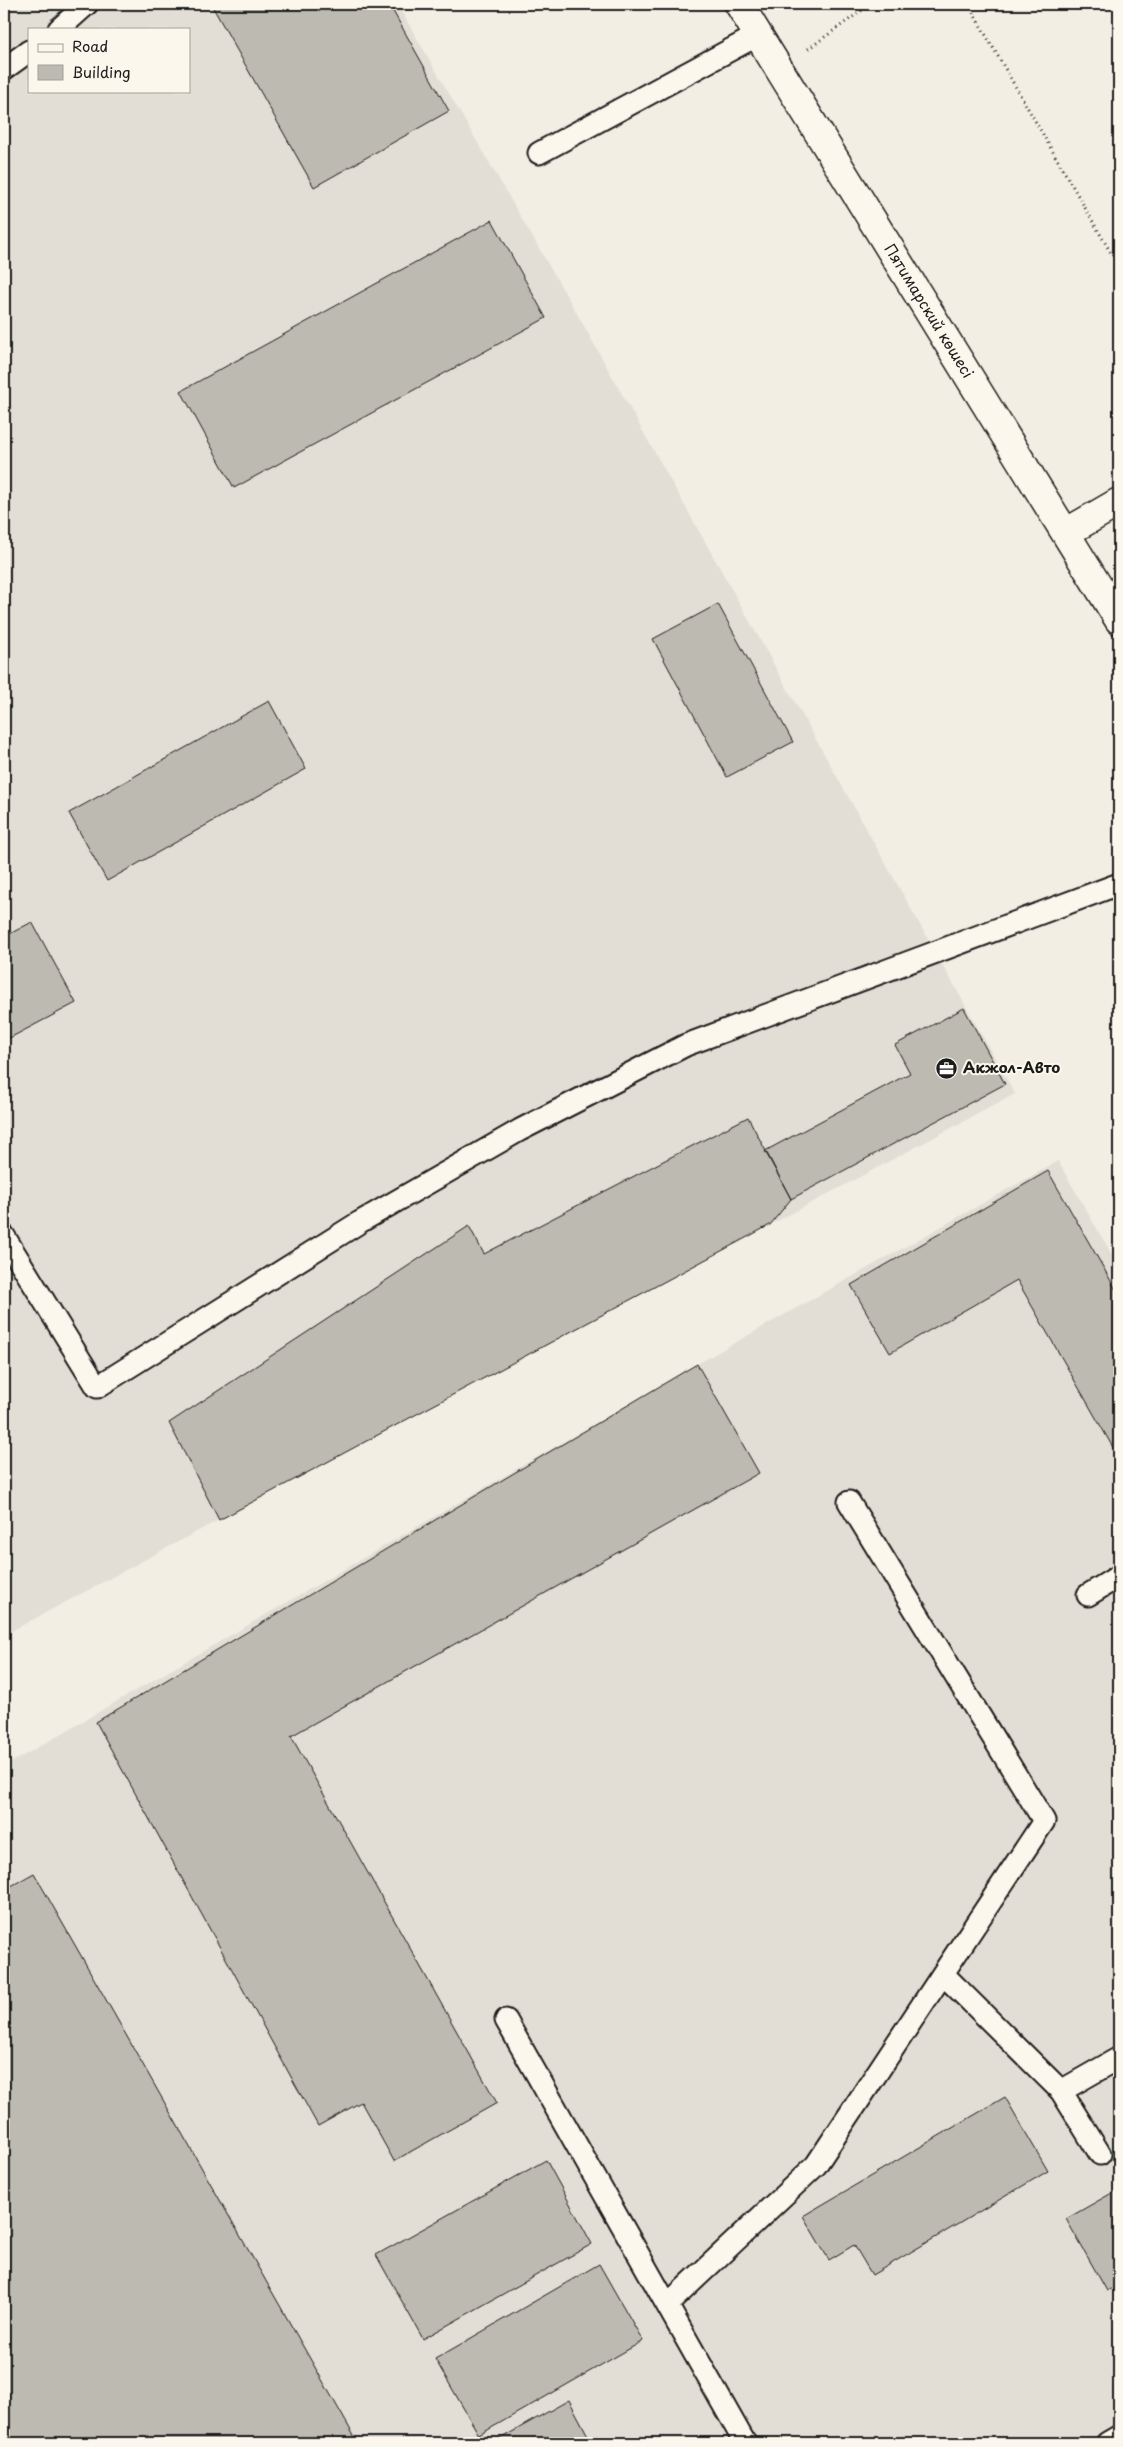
<svg xmlns="http://www.w3.org/2000/svg" width="1123" height="2447" font-family="'Playpen Sans',sans-serif">
<rect width="100%" height="100%" fill="#f2eee4"/>
<filter id="ink" filterUnits="userSpaceOnUse"><feTurbulence type="fractalNoise" baseFrequency=".02" numOctaves="2"/><feDisplacementMap in="SourceGraphic" scale="10" xChannelSelector="R" yChannelSelector="G"/><feConvolveMatrix kernelMatrix="1 2 1 2 8 2 1 2 1" color-interpolation-filters="sRGB"/></filter>
<g filter="url(#ink)">
<path fill="#e2ded5" fill-rule="evenodd" d="M4 4H397L576 312 1015 1094 4 1635ZM29 29H189V91H29Z
M1058 1161 1119 1267V2443H4V1767L697 1364Z"/>
<path fill="#bdbab1" stroke="#1c1c1c" d="M211 4H389L449 111 314 187Z
M492 220 546 318 234 488 181 391Z
M718 604 793 742 727 777 653 639Z
M269 701 306 769 107 881 69 813Z
M32 922 76 1003 4 1041V937Z
M964 1008 1005 1084 791 1199 765 1151 910 1073 895 1045Z
M748 1117 791 1199 770 1225 219 1520 169 1423 469 1226 484 1254Z
M1048 1171 1119 1295V1458L1017 1280 890 1353 851 1285Z
M697 1364 759 1473 291 1736 497 2103 394 2161 361 2102 318 2126 96 1722Z
M34 1873 358 2443H4V1890Z
M1005 2097 1048 2171 872 2275 854 2245 829 2260 803 2216Z
M546 2160 592 2244 423 2339 376 2255Z
M1119 2189V2284L1107 2291 1066 2219Z
M599 2264 643 2341 479 2435 435 2359Z
M569 2400 592 2443H498L496 2441Z"/>
<g fill="none" stroke-linecap="round" stroke-linejoin="round">
<defs>
<path id="lane" d="M59 29 87 4
M4 69 29 51
M539 153 758 35
M4 1236 97 1387 360 1222 520 1130 686 1045 1119 884
M1088 1595 1119 1576
M943 1974 1061 2091 1100 2154
M506 2020 745 2443
M1061 2091 1119 2058
M667 2305 816 2165 1044 1821 849 1502
M1107 2443 1119 2436"/>
<g id="secondary">
<path id="s1" d="M739 4 1119 620"/>
<path d="M1067 532 1119 502"/>
</g>
</defs>
<use href="#lane" stroke="#1c1c1c" stroke-width="25"/>
<use href="#secondary" stroke="#1c1c1c" stroke-width="31"/>
<path stroke="#1c1c1c" stroke-width="3" stroke-dasharray="1 4" stroke-linecap="butt" d="M968 4 1119 267
M808 49 871 4"/>
<use href="#lane" stroke="#fbf7ec" stroke-width="21"/>
<use href="#secondary" stroke="#fbf7ec" stroke-width="28"/>
</g>
</g>
<defs>
<symbol id="office-disc" viewBox="-11 -11 22 22"><circle r="9.5" fill="#1c1c1c" stroke="#fbf7ec"/><path d="M-6-3h4V-5.5h4V-3h4V5H-6ZM-1-4.5V-3h2v-1.5ZM-6 0V1H6V0Z" fill="#fff"/></symbol>
</defs>
<g fill-rule="evenodd">
<use href="#office-disc" x="934" y="1056" width="25" height="25"/>
</g>
<g text-anchor="middle" stroke-width="4" stroke-linejoin="round" paint-order="stroke">
<g font-size="15" fill="#1c1c1c" stroke="#fbf7ec">
<text dy="5" stroke="none"><textPath href="#s1" startOffset="361">Пятимарский көшесі</textPath></text>
</g>
<g font-size="15" font-weight="bold" fill="#1c1c1c" stroke="#fbf7ec" text-anchor="start">
<text x="963" y="1073">Акжол-Авто</text>
</g>
</g>
<rect width="1123" height="2447" fill="none" stroke="#fbf7ec" stroke-width="20"/>
<rect x="10" y="10" width="1103" height="2427" fill="none" stroke="#1c1c1c" stroke-width="2" filter="url(#ink)"/>
<rect x="28" y="28" width="162" height="65" fill="#fbf7ec" stroke="#a29f99"/>
<rect x="38" y="44" width="25" height="8" fill="#fbf7ec" stroke="#a29f99"/>
<text x="72" y="52" font-size="15" fill="#1c1c1c">Road</text>
<rect x="38" y="65" width="25" height="15" fill="#bdbab1" stroke="#a29f99"/>
<text x="72" y="78" font-size="15" fill="#1c1c1c">Building</text>
</svg>
